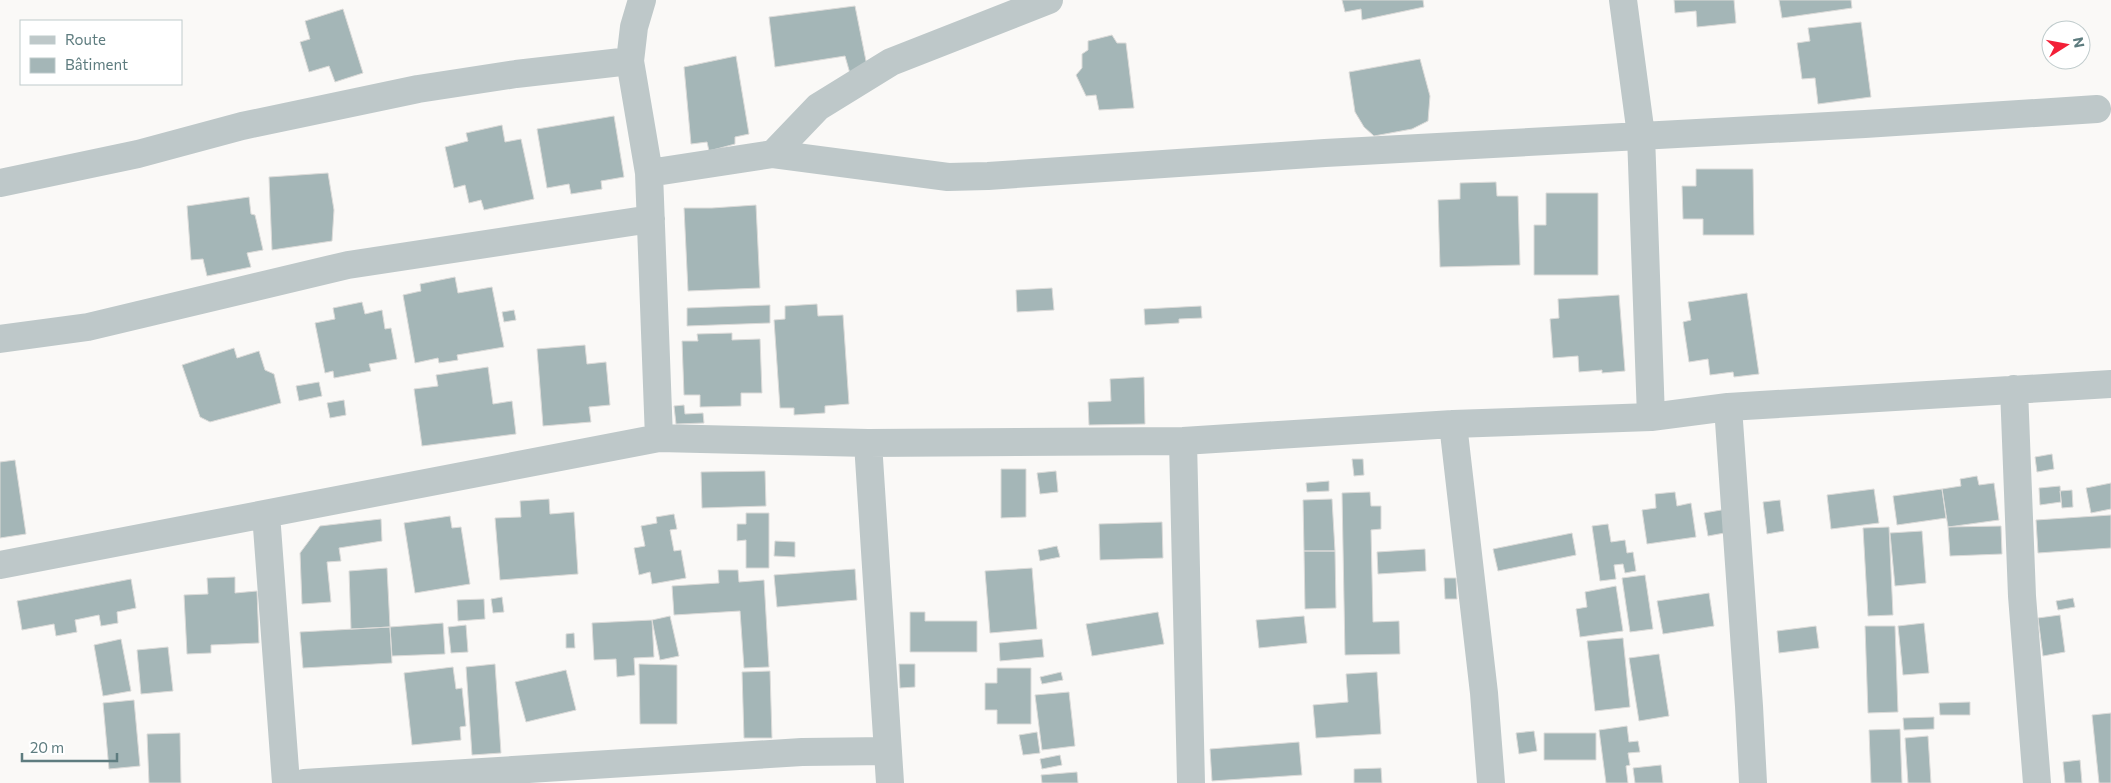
<svg xmlns="http://www.w3.org/2000/svg" width="2111" height="783" font-family="Commissioner,sans-serif">
<rect width="100%" height="100%" fill="#faf9f7"/>
<path fill="#a4b6b7" stroke="#dcdbd9" d="M1342 0H1423L1424 7 1362 20 1361 9 1345 12Z
M1674 0H1734L1736 23 1697 27 1696 11 1675 13Z
M1779 0H1851L1852 8 1782 18Z
M855 6 868 71 851 77 845 56 775 67 769 17Z
M343 9 363 73 335 82 329 66 309 72 300 42 310 39 305 21Z
M1861 22 1871 97 1818 104 1815 78 1802 79 1797 43 1810 41 1808 28Z
M1112 35 1117 43H1126L1134 108 1099 110 1096 95 1086 96 1076 75 1082 68V54L1088 50V41Z
M736 56 749 134 735 137V144L709 151 707 142 691 144 684 67Z
M1420 59 1430 96 1428 121 1412 129 1374 136 1364 127 1355 112 1349 72Z
M614 116 624 177 601 181 602 189 571 194 569 184 547 188 537 129Z
M502 125 505 142 521 139 534 199 484 210 481 200 469 203 465 185 454 188 445 147 468 141 466 133Z
M1696 169H1753L1754 235H1703V219H1683L1682 186H1696Z
M328 173 334 210 332 241 272 250 269 177Z
M1496 182 1497 196H1518L1520 265 1440 267 1438 200 1460 199V183Z
M1546 193H1598V275H1534V225H1546Z
M249 197 251 214 255 215 263 250 247 253 251 267 207 276 203 259 191 260 187 206Z
M756 205 760 288 688 291 684 208H712Z
M455 277 458 293 492 287 504 347 457 355 458 360 439 363 438 358 415 363 403 295 421 291 420 284Z
M1052 288 1054 310 1017 312 1016 290Z
M1747 293 1759 374 1734 377 1733 372 1710 375 1708 359 1689 362 1683 322 1691 320 1688 302Z
M1619 295 1625 371 1602 373V370L1579 372 1578 356 1553 358 1550 319 1559 318 1558 299Z
M362 302 365 314 382 310 385 329 391 328 397 359 369 364 371 371 334 378 333 371 325 373 315 323 335 319 333 308Z
M817 304 818 316 843 315 849 404 825 406V413L794 415V408H780L774 320 785 319V306Z
M770 305V323L687 326V308Z
M1201 306 1202 318 1179 319V323L1145 325 1144 309Z
M514 310 516 320 504 322 502 312Z
M732 333V340L760 339 762 393H741V406L700 407V395H684L682 341H698L697 334Z
M585 345 587 364 606 362 610 405 589 407 591 422 543 426 537 349Z
M234 348 237 358 259 351 265 370 274 374 281 403 210 422 200 417 182 365Z
M488 367 493 404 512 401 516 434 422 446 414 389 438 386 436 375Z
M1144 377 1145 424 1089 425 1088 402 1111 401 1110 379Z
M319 382 322 396 299 401 296 386Z
M344 400 346 415 330 418 327 403Z
M684 405 685 414 703 413 704 423 676 424 674 406Z
M2052 454 2054 469 2037 472 2035 457Z
M1352 459H1363L1364 475 1354 476Z
M15 460 26 534 0 538V462Z
M1001 469H1026V517L1001 518Z
M765 471 766 506 702 508 701 472Z
M1056 471 1058 492 1040 494 1037 473Z
M1977 476 1979 485 1994 483 1999 520 1948 527 1942 489 1961 486 1960 479Z
M1329 481V491L1307 492 1306 483Z
M2111 483V509L2091 513 2086 488Z
M2060 486 2061 502 2040 505 2039 488Z
M1874 489 1879 523 1831 529 1827 495Z
M1942 489 1946 518 1897 525 1893 496Z
M2072 490 2073 507 2062 508 2060 491Z
M1370 492 1371 506H1381V529L1371 530 1373 622 1399 621 1400 654 1345 655 1342 493Z
M1675 492 1677 506 1691 503 1696 537 1647 544 1642 510 1656 508 1655 494Z
M549 499 550 514 574 512 578 574 500 580 495 518 521 517 520 501Z
M1332 499 1335 551H1304L1303 500Z
M1780 500 1784 531 1767 534 1763 502Z
M1727 509 1730 532 1708 536 1704 513Z
M746 513H769V568H746V540L737 541V524H746Z
M674 514 677 529 670 530 674 551 681 550 686 578 652 584 650 572 639 575 634 548 645 546 641 526 657 523 656 517Z
M2111 515V548L2038 553 2036 520Z
M450 516 452 528 461 527 470 584 415 593 404 523Z
M381 519 382 541 339 548 341 561 327 562 331 602 302 604 300 553 320 526Z
M1162 522 1163 558 1100 560 1099 524Z
M1608 524 1611 542 1625 540 1627 553 1633 552 1636 571 1625 573 1623 564 1614 565 1616 579 1600 581 1592 526Z
M2001 526 2002 554 1950 556 1948 527Z
M1889 527 1893 615 1868 616 1863 528Z
M1922 531 1926 583 1895 586 1890 533Z
M1572 533 1576 555 1498 571 1493 549Z
M775 541 795 542V557L774 556Z
M1057 546 1060 557 1040 561 1038 550Z
M1425 549 1426 571 1378 574 1377 552Z
M1304 551H1335L1336 608 1305 609Z
M387 568 390 627 351 629 349 571Z
M1032 568 1037 629 990 633 985 571Z
M855 569 857 600 777 607 774 575Z
M718 570H738L739 582 764 580 769 667 744 668 740 611 674 615 672 586 719 583Z
M1645 575 1653 629 1630 632 1622 578Z
M235 577V593L257 591 259 643 211 645V653L187 654 184 595 208 594 207 578Z
M1444 578H1456L1457 599H1445Z
M131 579 136 608 117 612 118 623 101 626 99 615 75 620 77 632 56 636 54 624 22 630 17 601Z
M1616 586 1623 631 1580 637 1576 609 1587 607 1585 592Z
M1709 593 1714 626 1663 634 1657 601Z
M502 597 504 612 493 613 491 599Z
M2073 598 2075 607 2058 610 2056 601Z
M484 599 485 619 458 621 457 600Z
M910 612H925V621H977V652H910Z
M1158 612 1164 644 1092 656 1086 624Z
M2060 615 2065 652 2043 656 2038 618Z
M670 616 679 656 660 660 652 620Z
M1304 616 1307 643 1259 648 1256 620Z
M652 620 654 657 634 658 635 675 617 677 616 659 594 660 592 623Z
M443 623 445 654 392 656 390 627Z
M1924 623 1929 673 1903 675 1898 626Z
M466 625 468 652 451 653 448 627Z
M1816 626 1819 648 1779 653 1777 631Z
M1865 626H1895L1898 712 1868 713Z
M390 627 392 663 303 668 300 632Z
M574 633 575 648H566V634Z
M1623 638 1630 707 1595 711 1587 641Z
M121 639 131 691 103 696 94 645Z
M1042 639 1044 657 1000 661 999 643Z
M168 647 173 691 141 694 137 650Z
M1659 654 1669 716 1639 721 1629 658Z
M495 664 501 753 472 755 466 667Z
M639 664 677 665V724H640Z
M899 664H915V687L900 688Z
M453 667 456 689 462 688 466 726 460 727 461 740 412 745 404 673Z
M997 668H1031V724H997V710H985V683H997Z
M566 670 576 710 526 722 515 682Z
M770 671 772 738H744L742 672Z
M1061 672 1063 680 1042 684 1040 677Z
M1377 672 1381 734 1316 738 1313 705 1348 702 1346 674Z
M1069 692 1075 746 1042 750 1035 695Z
M134 700 140 766 109 769 103 703Z
M1970 702V715H1940L1939 703Z
M2111 713V783H2099L2092 715Z
M1934 717V729L1904 730 1903 718Z
M1627 726 1629 742 1638 741 1640 752 1628 753 1630 765 1626 766 1628 783H1606L1599 730Z
M1900 729 1902 783H1871L1869 730Z
M1534 731 1537 751 1519 754 1516 733Z
M1037 732 1040 753 1023 755 1019 735Z
M180 733 181 783H149L147 734Z
M1544 733H1596V760H1544Z
M1928 736 1931 783H1908L1905 738Z
M1299 742 1302 775 1212 781 1210 749Z
M1060 755 1062 765 1042 769 1040 759Z
M2080 760 2082 783H2065L2063 762Z
M1661 765 1663 783H1635L1633 768Z
M1381 768 1382 783H1354V769Z
M1077 772 1078 783H1042L1041 775Z"/>
<g fill="none" stroke-linecap="round" stroke-linejoin="round">
<path stroke="#bec8c9" stroke-width="28" d="M642 0 634 27 630 61 649 173 773 154 948 177 988 176 1325 153 1865 124 2097 109
M1623 0 1641 135 1651 417
M773 154 818 107 891 62 1049 0
M649 173 659 438
M0 183 138 154 242 126 418 89 516 74 630 61
M0 339 88 327 348 265 651 219
M2014 389 2022 596 2037 783
M1728 407 1749 706 1753 783
M1453 424 1484 693 1491 783
M1183 441 1191 783
M868 443 890 783
M266 514 286 783
M0 565 659 438 868 443 1183 441 1453 424 1651 417 1728 407 2111 384
M304 783 802 752 888 751"/>
</g>
<rect x="20" y="20" width="162" height="65" fill="#ffffff" stroke="#bfcbcc"/>
<rect x="30" y="36" width="25" height="8" fill="#bec8c9" stroke="#bfcbcc"/>
<text x="65" y="45" font-size="15" fill="#5e7c7f">Route</text>
<rect x="30" y="58" width="25" height="15" fill="#a4b6b7" stroke="#bfcbcc"/>
<text x="65" y="70" font-size="15" fill="#5e7c7f">Bâtiment</text>
<g transform="translate(2066 45) rotate(79)"><circle r="24" fill="#ffffff" stroke="#bfcbcc"/>
<path d="M0-4L9 19L0 12L-9 19Z" fill="#f31f37"/>
<text y="-8" font-size="14" font-weight="bold" text-anchor="middle" fill="#5e7c7f">N</text>
</g>
<path d="M22 753v8h95v-8" fill="none" stroke="#5e7c7f" stroke-width="2.5"/>
<text x="30" y="753" font-size="15" fill="#5e7c7f" stroke="#ffffff" stroke-width="4" paint-order="stroke">20 m</text>
</svg>
